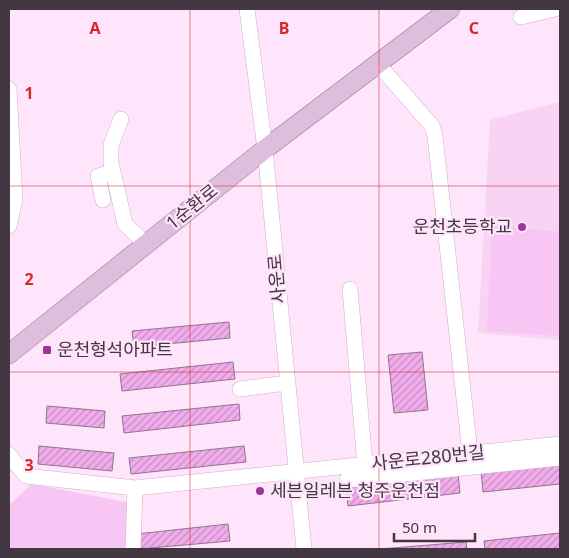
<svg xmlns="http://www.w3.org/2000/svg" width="569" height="558" font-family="'Noto Sans','Noto Sans KR',sans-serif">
<defs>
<pattern id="building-hatch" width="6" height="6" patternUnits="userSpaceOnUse" patternTransform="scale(1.25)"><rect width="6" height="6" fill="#f1acec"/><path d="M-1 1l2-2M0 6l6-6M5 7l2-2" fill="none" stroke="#c58dc1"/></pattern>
</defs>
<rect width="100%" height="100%" fill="#fee5fb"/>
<path fill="#f8d3f4" d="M560 102V340L478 333 490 120Z"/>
<path fill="#f8c6f4" d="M492 225 560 232V336L487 331Z
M32 484 131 503 129 549H9V505Z"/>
<path fill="url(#building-hatch)" stroke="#90748e" d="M229 322 230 338 134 347 132 331Z
M422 352 428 410 394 413 388 355Z
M233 362 235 379 122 391 120 374Z
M239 404 240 420 124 433 122 416Z
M47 406 105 411 104 428 46 423Z
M39 446 114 453 112 471 38 464Z
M244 446 246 462 131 474 129 458Z
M560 463V484L483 492 481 471Z
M458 473 460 493 348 506 346 486Z
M228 524 230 541 139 549 137 534Z
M560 533V549H485L484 541Z
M466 542 467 549H380Z"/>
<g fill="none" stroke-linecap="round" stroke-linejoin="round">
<defs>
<path id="minor" d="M247 9 265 149 304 549
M521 17 555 9
M378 64 432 126 435 136 470 453
M9 89 15 199 9 226
M121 119 111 145V163L125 224 146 244
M103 200 98 176 113 172
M350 289 365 465
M240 389 287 383
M9 455 26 476 135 488 560 444
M347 480 560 458
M133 549 135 488"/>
<path id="major" d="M9 354 265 149 450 9"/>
</defs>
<use href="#minor" stroke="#cdafca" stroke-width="16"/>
<use href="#major" stroke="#997296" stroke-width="20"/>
<use href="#minor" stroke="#fff" stroke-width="15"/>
<use href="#major" stroke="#debedc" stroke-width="19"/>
</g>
<path fill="none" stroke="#d62828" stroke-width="1" stroke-opacity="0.55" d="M190 9V549M379 9V549M9 186H560M9 372H560"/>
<g fill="#9d3699" stroke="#fee5fb" stroke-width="2">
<circle cx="522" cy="227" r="5"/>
<rect x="42" y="345" width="10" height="10" rx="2.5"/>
<circle cx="260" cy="491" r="5"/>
</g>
<g text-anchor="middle" stroke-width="4.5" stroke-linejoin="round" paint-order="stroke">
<g font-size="18" fill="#433742" stroke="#fee5fb">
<text transform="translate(192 207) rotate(-39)" y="6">1순환로</text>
<text transform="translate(277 279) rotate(-95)" y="6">사운로</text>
<text transform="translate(428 458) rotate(-6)" y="6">사운로280번길</text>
</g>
<g font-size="18" fill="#433742" stroke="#fee5fb" text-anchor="start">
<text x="512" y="233" text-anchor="end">운천초등학교</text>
<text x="57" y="356">운천형석아파트</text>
<text x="270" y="497">세븐일레븐 청주운천점</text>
</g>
</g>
<g font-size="16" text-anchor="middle" font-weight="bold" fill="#d62828" stroke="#fee5fb" stroke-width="4.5" stroke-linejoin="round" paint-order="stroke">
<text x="95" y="34">A</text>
<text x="284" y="34">B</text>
<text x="474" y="34">C</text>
<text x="29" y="99">1</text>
<text x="29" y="285">2</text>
<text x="29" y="471">3</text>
</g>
<rect width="569" height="558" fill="none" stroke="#433742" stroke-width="20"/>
<path d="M394 533v8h81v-8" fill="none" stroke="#433742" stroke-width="2.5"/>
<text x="402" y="533" font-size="15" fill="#433742" stroke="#fee5fb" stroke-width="4" paint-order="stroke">50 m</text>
</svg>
